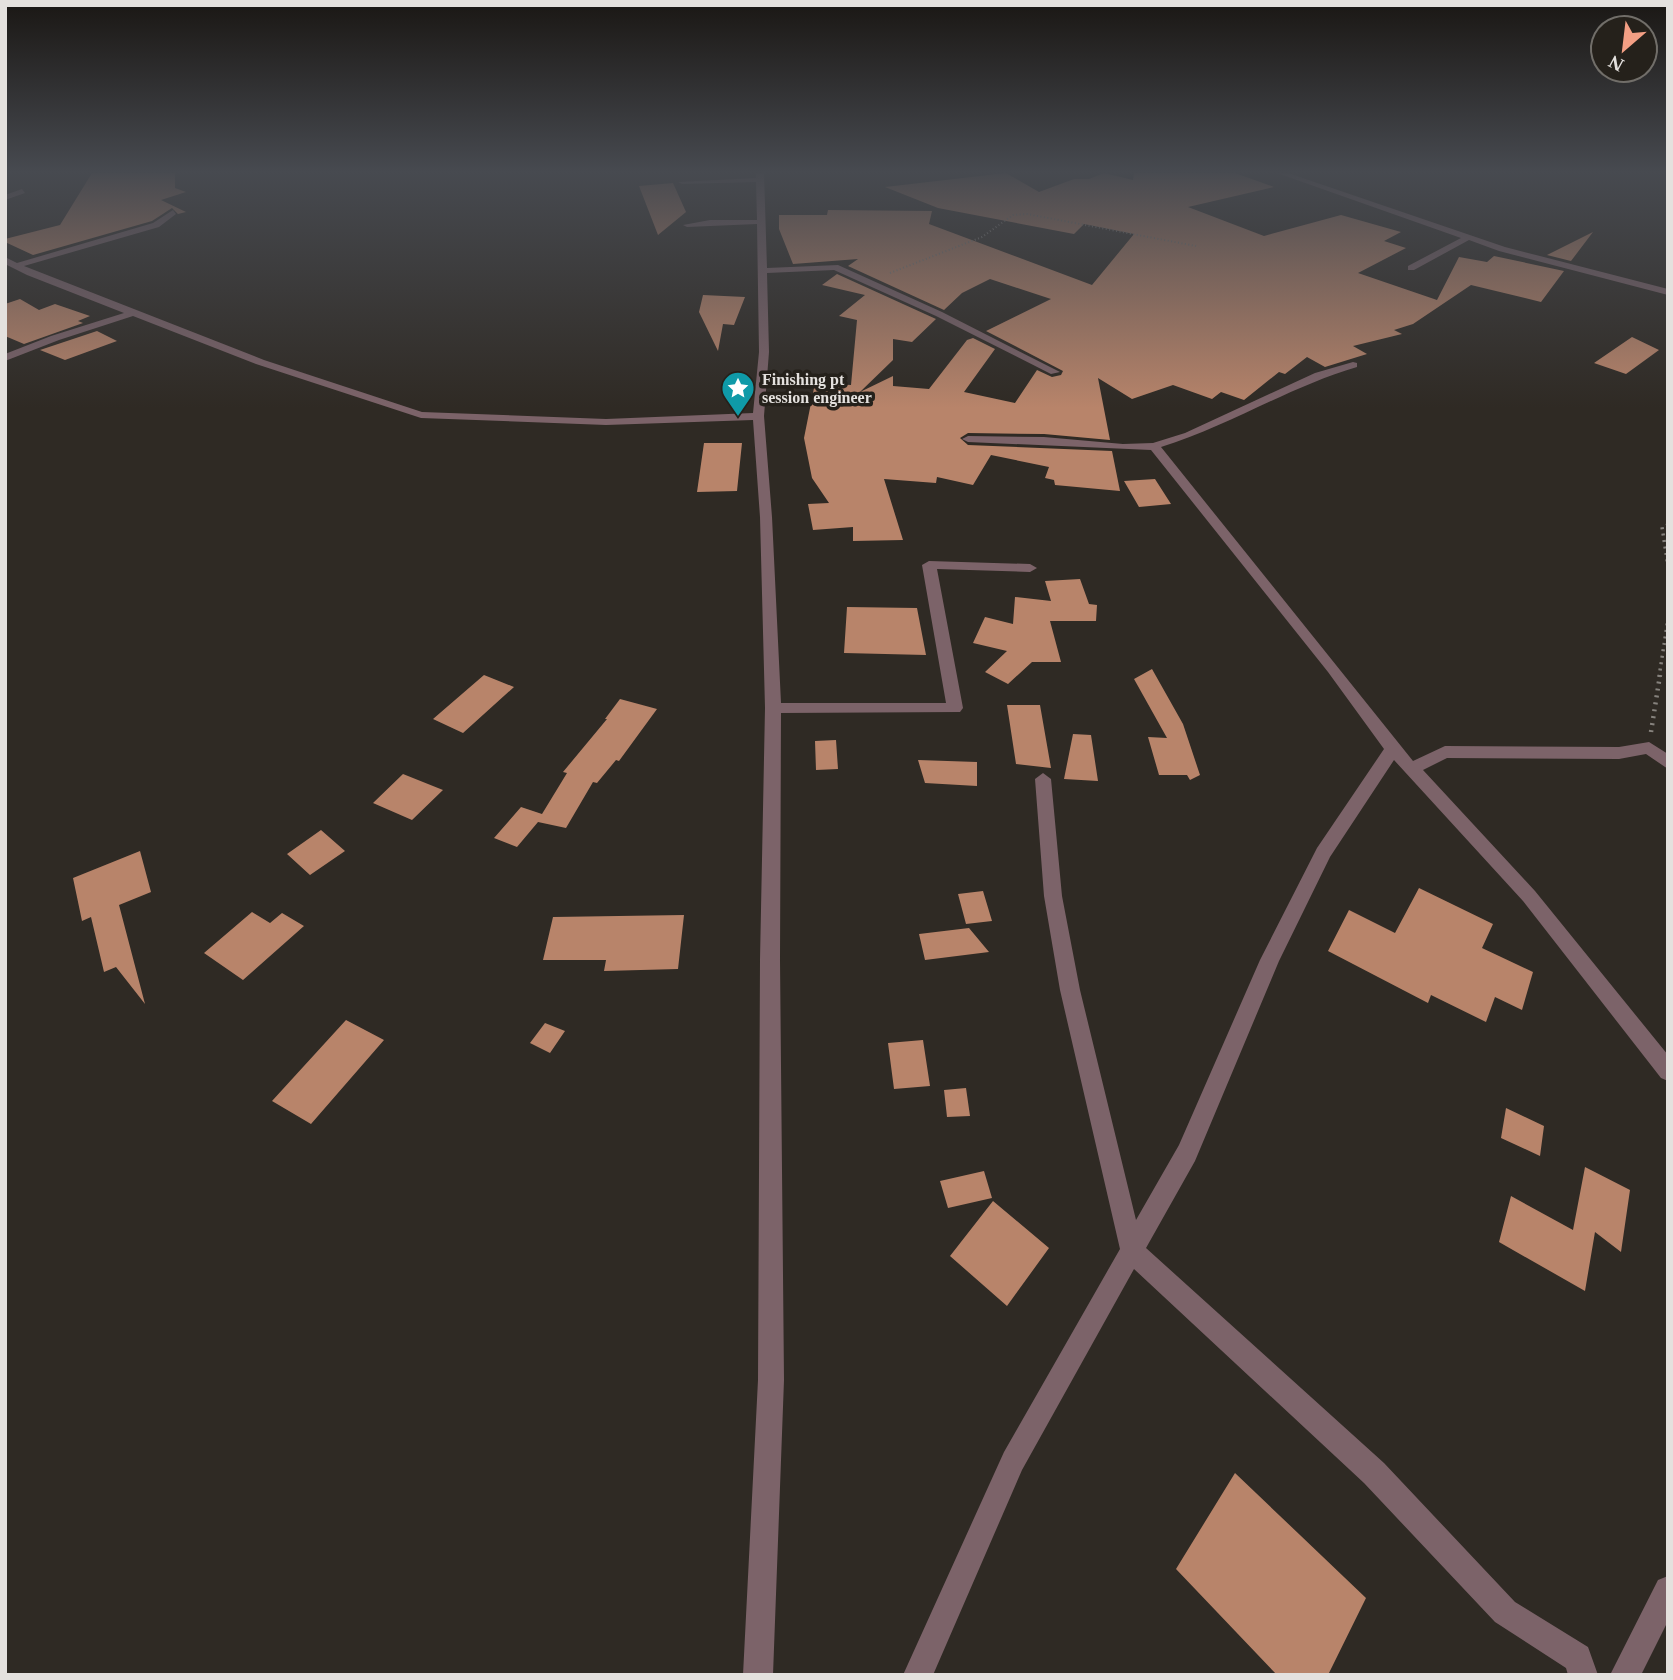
<svg xmlns="http://www.w3.org/2000/svg" width="1673" height="1680" font-family="Georgia,serif">
<rect width="100%" height="100%" fill="#2f2a24"/>
<path fill="#b8846a" d="M92 173H175V188L186 192 161 200 186 212 178 214 172 208 152 221 33 255 5 242V239L60 225Z
M1006 173 1039 192 1074 179H1089L1104 173 1133 180 1134 173H1235L1274 187 1188 207 1264 236 1341 215 1401 232 1384 241 1406 248 1358 273 1437 300 1459 257 1487 262 1494 256 1564 271 1541 302 1471 285 1413 324 1394 330 1402 334 1353 346 1367 354 1325 367 1307 357 1285 374 1279 372 1244 400 1221 392 1212 399 1173 385 1132 399 1098 378 1110 440 1044 434 968 433 960 438 968 445 1112 451 1120 491 1055 485 1054 480 1045 478 1049 467 991 455 973 485 937 477 936 483 884 479 903 540 853 541V527L813 530 808 504 829 503 812 478 804 438 815 383 851 385 857 320 839 316 865 295 822 285 837 274 936 319 912 342 893 339V360L860 392 893 376V386L929 389 967 340 973 338 995 349 964 392 1015 403 1037 370 1052 377 1061 375 1063 371 986 331 1051 299 990 279 962 293 944 310 848 266 858 259 793 264 779 229V215H827L828 210 932 211 929 224 1092 285 1134 234 1084 224 1074 234 938 208 885 187Z
M673 183 686 212 658 235 639 186Z
M1593 232 1571 261 1547 255Z
M703 295 745 297 734 325 723 324 718 351 699 312Z
M20 299 39 310 55 304 90 316 78 321 83 323 24 344 5 336V304Z
M97 331 117 341 65 360 40 350Z
M1632 337 1659 350 1626 374 1594 363Z
M704 443H742L737 491 697 492Z
M1155 479 1171 504 1139 507 1124 481Z
M1080 579 1089 604 1097 605 1096 621H1050L1061 662H1032L1008 684 985 672 1007 651 973 643 985 617 1013 624 1015 597 1051 601 1045 581Z
M847 607 917 608 926 655 844 653Z
M1152 669 1183 724 1200 775 1190 780 1187 775H1159L1148 737 1167 738 1134 679Z
M484 675 514 687 463 733 433 719Z
M620 699 657 709 619 761 616 760 597 783 593 782 566 828 538 822 517 847 494 838 521 807 542 814 567 773 563 772 607 719H605Z
M1007 705H1040L1051 768 1016 764Z
M1073 734 1091 735 1098 781 1064 779Z
M836 740 838 769 816 770 815 741Z
M918 760 977 762V786L925 783Z
M403 774 443 790 412 820 373 803Z
M321 830 345 851 310 875 287 854Z
M140 851 151 892 119 905 145 1004 116 967 104 972 91 917 82 921 73 878Z
M1419 888 1493 924 1482 948 1533 972 1522 1010 1495 997 1486 1022 1431 995 1428 1003 1328 951 1349 910 1395 933Z
M983 891 992 921 966 924 958 894Z
M252 912 270 923 282 913 304 926 243 980 204 953Z
M684 915 678 969 604 971 606 960H543L553 917Z
M969 928 989 952 925 960 919 934Z
M346 1020 384 1040 311 1124 272 1101Z
M545 1023 565 1031 550 1053 530 1043Z
M923 1040 930 1086 894 1089 888 1043Z
M966 1088 970 1116 947 1117 944 1090Z
M1506 1108 1544 1126 1540 1156 1501 1138Z
M1585 1167 1630 1190 1621 1252 1595 1232 1585 1291 1499 1242 1511 1196 1573 1230Z
M984 1171 992 1198 948 1208 940 1181Z
M993 1201 1049 1248 1007 1306 950 1256Z
M1235 1473 1366 1598 1328 1675H1277L1176 1569Z"/>
<g fill="none" stroke-linecap="round" stroke-linejoin="round">
<path stroke="#86827d" stroke-width="2" stroke-dasharray="1 2.5" stroke-linecap="butt" d="M890 273 982 237 1013 215 1027 214 1196 246"/>
<path stroke="#86827d" stroke-width="3.5" stroke-dasharray="2 4.5" stroke-linecap="butt" d="M1668 525 1662 527 1668 566
M1659 677 1668 619"/>
<path stroke="#86827d" stroke-width="4.5" stroke-dasharray="2 5" stroke-linecap="butt" d="M1651 732 1660 675"/>
<path fill="#7c6369" fill-rule="evenodd" d="M756 173H764L767 268 838 265 942 312 1060 372 1051 374 936 316 834 270 767 273 769 352 764 416 772 517 781 703H946L922 565 929 561 1030 564 1037 568 1030 572 937 569 963 708 960 712 781 713 780 960 784 1380 773 1675H743L758 1380 760 960 765 708 760 517 753 420 606 425 421 418 256 364 133 316 59 340 5 361V354L51 336 124 313 27 275 5 264V257L17 263 153 223 173 210 176 214 159 227 24 266 264 360 422 412 606 419 753 413 759 352 757 224 687 227 683 225 710 220H757L756 182 682 184 678 182 756 178Z
M1277 173H1288L1505 247 1668 289V295L1499 251 1469 240 1414 270H1408V266L1461 238Z
M22 189 25 193 5 200V195Z
M1353 362 1357 363V367C1289 387 1229 426 1161 447L1413 761 1445 746 1619 747 1649 742 1668 754V769L1646 754 1619 759 1447 758 1423 770 1535 891 1668 1055V1081L1661 1078 1523 901 1394 760 1330 857 1279 961 1195 1161 1146 1248 1384 1463 1515 1602 1588 1647 1598 1675H1568L1566 1668 1495 1622 1364 1483 1134 1269 1022 1470 933 1675H903L1004 1452 1120 1249 1060 990 1044 896 1035 779 1043 773 1051 779 1062 896 1080 990 1136 1220 1179 1145 1260 960 1317 848 1384 749 1328 672 1151 450 968 442 962 439 968 436 1044 437 1123 444 1153 443 1185 433 1315 373Z
M1668 1576V1621L1641 1675H1610L1658 1580Z"/>
</g>
<linearGradient id="sky" x2="0" y2="1"><stop stop-color="#1a1714"/><stop offset="0.42" stop-color="#474a50"/><stop offset="1" stop-color="#474a50" stop-opacity="0"/></linearGradient>
<rect width="1673" height="408" fill="url(#sky)"/>
<defs>
<symbol id="sight-pin" viewBox="-11 -11 22 30"><path d="M0 17L-7.5 6A9.5 9.5 0 1 1 7.5 6Z" fill="#0f9aa8" stroke="#25211b"/><path d="M0-6L1.8-2.2L6-1.7L2.9 1.2L3.7 5.4L0 3.3L-3.7 5.4L-2.9 1.2L-6-1.7L-1.8-2.2Z" fill="#fff"/></symbol>
</defs>
<g fill-rule="evenodd">
<use href="#sight-pin" x="719" y="369" width="38" height="52"/>
</g>
<g text-anchor="middle" stroke-width="7" stroke-linejoin="round" paint-order="stroke">
<g font-size="16" font-weight="bold" fill="#e4e1de" stroke="#25211b" text-anchor="start">
<text x="762" y="385">Finishing pt<tspan x="762" dy="18">session engineer</tspan></text>
</g>
</g>
<rect width="1673" height="1680" fill="none" stroke="#e4e1de" stroke-width="14"/>
<g transform="translate(1624 49) rotate(208)"><circle r="33" fill="#25211b" stroke="#716e69" stroke-width="2"/>
<path d="M0-5L12 26L0 18L-12 26Z" fill="#f39f84"/>
<text y="-10" font-size="19" font-weight="bold" text-anchor="middle" fill="#e4e1de">N</text>
</g>
</svg>
